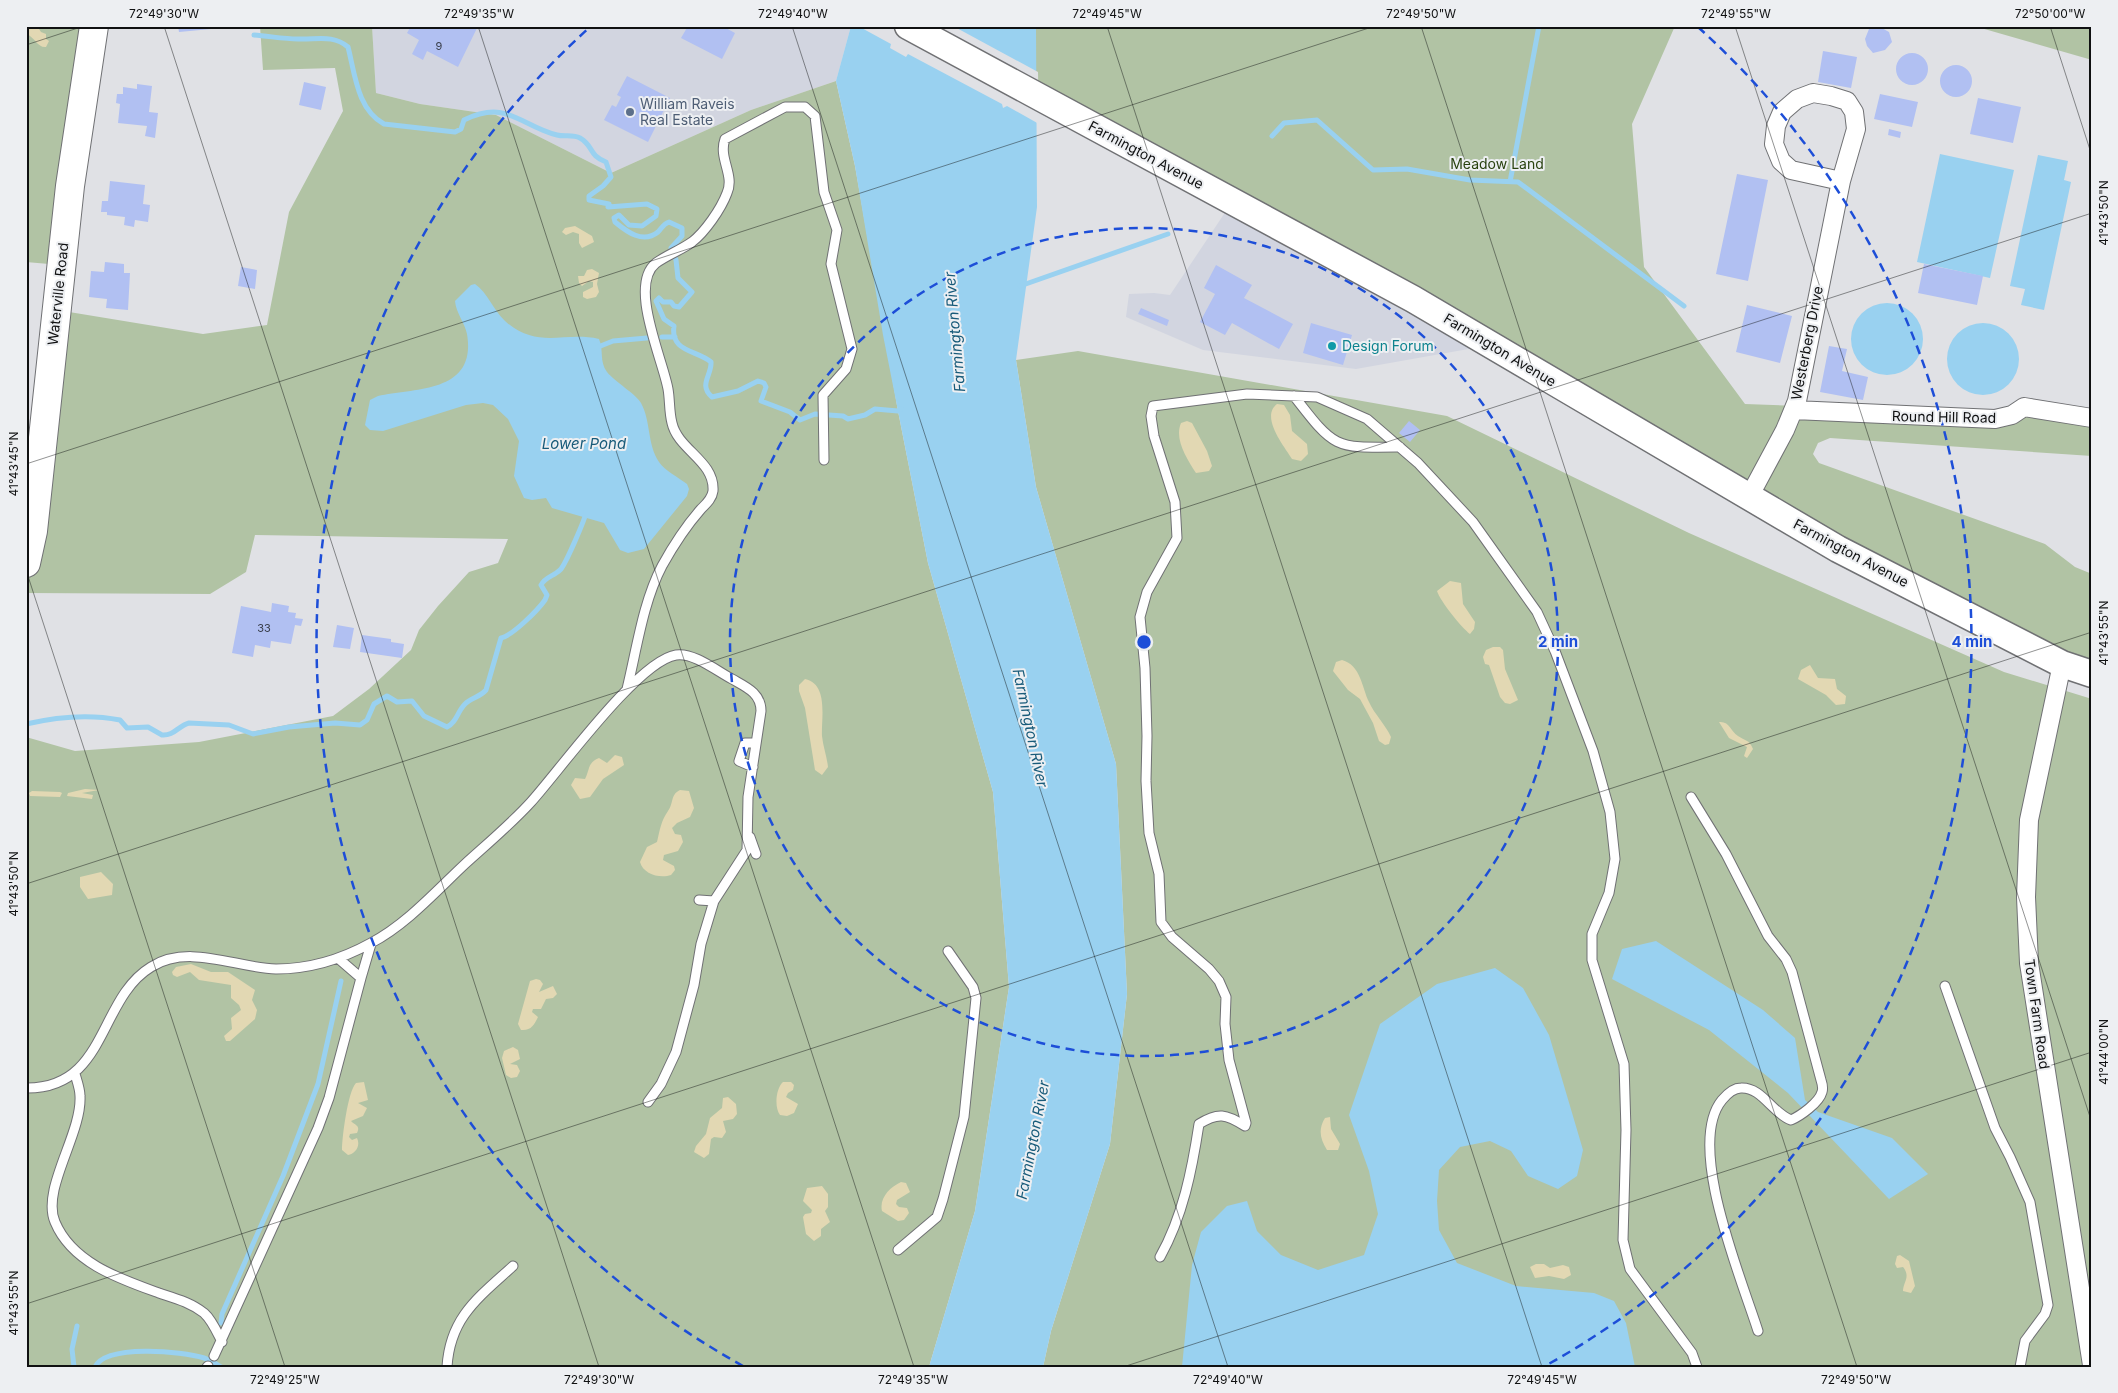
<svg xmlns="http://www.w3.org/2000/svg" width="2118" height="1393" font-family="Inter,sans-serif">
<rect width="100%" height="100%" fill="#e0e1e5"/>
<path fill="#d2d5e0" d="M372 26H851L836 81 751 110 611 173 496 115 420 104 376 93Z
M1232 202 1491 345 1356 369 1203 350 1126 317 1129 294 1154 293 1170 295Z"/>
<path fill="#b1c3a4" d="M26 26H84L49 264 26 262Z
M260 26H372L376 93 420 104 496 115 611 173 751 110 836 81 855 166 898 411 928 563 993 792 1009 987 975 1211 929 1367H26V737L75 751 199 742 333 716 369 689 411 650 419 630 438 606 469 572 498 563 508 539 255 535 246 572 210 594 26 593V563L57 310 203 334 267 325 289 212 343 111 335 68 263 70Z
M1036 26H1675L1632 124 1644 267 1745 404 2092 416V456L1830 438 1818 443 1813 454 1819 463 2045 544 2075 567 2092 574V674L1036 96Z
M1974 26H2092V60Z
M1078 351 1447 416 1689 533 2004 672 2092 699V1367H1043L1051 1331 1110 1144 1127 994 1116 764 1036 487 1016 360Z"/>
<path fill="#e2d8b3" d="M27 26H37L41 32 46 34V39L49 41 46 47C38 48 35 38 27 34Z
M575 226 592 236 594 242 582 248 579 243V234L573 232 566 235 562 232 565 228Z
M592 269 599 273 597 284 599 292 596 297 587 299 583 297V292L593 287V282L589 281 582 286 579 283 578 276H584L587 270Z
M1277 404 1284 405 1290 415 1292 431 1307 444 1308 454 1301 461 1292 459C1284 446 1260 417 1277 404Z
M1187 421 1192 423 1207 451 1212 466 1209 471 1196 473C1187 459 1174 439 1181 423Z
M1450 581 1461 583 1463 604 1475 622 1474 629 1470 634C1462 628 1440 601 1437 591Z
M1493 647H1500L1503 650 1505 669 1518 700 1510 704 1505 703 1500 697 1489 665 1485 664 1483 657 1486 650Z
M1342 660C1361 665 1362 688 1369 702 1375 715 1385 724 1391 737L1389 744 1385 745 1379 741 1373 723 1360 699 1348 690 1333 671 1336 662Z
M1810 665 1818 678 1835 679 1837 689 1846 696 1845 704 1836 705 1826 695 1798 679 1801 670Z
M805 679C829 684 821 720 822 736 823 746 827 757 828 767L822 775 815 770 805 708 799 691V685Z
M1719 722C1730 721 1730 731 1738 736 1745 741 1749 739 1753 749L1747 758 1744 756 1747 747 1729 738Z
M615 755 622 757 624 765 603 779 590 797 580 799 571 785 575 778 585 779C590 770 587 763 599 758L607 763Z
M85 789 99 790 82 793 93 795 92 799 67 796 68 793Z
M680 790 689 791 694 808 690 817 677 823 672 828 675 834 681 835 683 842 678 851 664 855 663 860 674 866 675 870 671 875C660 879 643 874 640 862L647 847 657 842C660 829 661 821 668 811 674 803 670 795 680 790Z
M32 791 60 792 62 793 60 797 30 796 29 793Z
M101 872 113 884 112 895 88 899 80 887V877Z
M191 964 211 972H228L255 990 252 1000 257 1010 255 1019 230 1041H226L224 1036 232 1029 231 1018 241 1010 239 1005 231 998V985L199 980 190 972 177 977 173 975 172 972 176 967Z
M536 979 540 980 543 984 539 992 553 986 557 994 553 998 546 999 541 1009H533L532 1012 538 1017C534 1025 531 1031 521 1030L518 1024 530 981Z
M513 1047 518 1050 520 1059 510 1064 517 1065 520 1071 517 1077 511 1078 506 1075 502 1058 504 1051Z
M364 1082 368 1100 358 1103 367 1108 363 1116 351 1121C354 1125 361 1125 357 1133L350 1134 349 1137 352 1140 357 1138C361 1146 355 1154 348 1155L342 1150C342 1137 348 1091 356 1083Z
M783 1082H791L794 1085 793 1090 788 1093 786 1097 798 1104 794 1113 787 1116 780 1115C774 1107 776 1088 783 1082Z
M728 1097 736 1104 737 1114 733 1119 723 1121 726 1132 722 1138 714 1137 711 1139 709 1154 704 1158 694 1152 696 1146 706 1134 710 1118 722 1108 723 1098Z
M1330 1117 1331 1129 1340 1144 1338 1150H1327C1320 1139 1318 1129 1325 1118Z
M901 1182 906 1183 910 1192 897 1200 896 1204 899 1207 907 1208 909 1213 904 1220 898 1221 882 1211C879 1198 890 1187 901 1182Z
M822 1186 828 1194V1207L825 1211 830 1222 821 1229V1236L814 1241 806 1234 803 1217 805 1214 811 1213 812 1210 803 1201 807 1188Z
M1900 1255 1909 1261 1915 1286 1911 1293 1903 1291C1903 1282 1911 1277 1903 1267L1897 1268 1895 1264 1897 1256Z
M1536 1264H1544L1550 1268 1563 1265 1569 1267 1571 1275 1564 1279 1549 1276 1535 1278 1530 1267Z"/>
<path fill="#99d1f0" d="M851 26H1036L1037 207 1016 360 1036 487 1116 764 1127 994 1110 1144 1051 1331 1043 1367H929L975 1211 1009 987 993 792 928 563 883 335 855 166 836 81Z
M1940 154 2014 170 1990 278 1917 262Z
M2038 155 2068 161 2064 180 2071 182 2044 310 2021 305 2025 289 2010 286Z
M475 284C488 293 493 310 505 321 537 350 564 331 599 339 604 350 599 361 607 372 615 382 636 394 641 403 651 421 647 444 659 462 665 471 678 477 687 484L689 489 687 496 644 549 628 553 620 550 604 523 552 508 546 498 532 500 524 498 514 476 519 441 508 419 493 405 483 403 466 405 383 431 370 430 365 425 370 400 378 396C416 388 477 393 467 334 465 323 456 313 455 301L471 285Z
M1851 339a36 36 0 1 1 72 0a36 36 0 1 1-72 0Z
M1947 359a36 36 0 1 1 72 0a36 36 0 1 1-72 0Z
M1656 941 1763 1010 1795 1038 1805 1100 1818 1112 1892 1138 1928 1174 1889 1199 1788 1093 1709 1030 1612 979 1622 949Z
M1495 968 1523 988 1549 1035 1583 1150 1577 1176 1558 1189 1528 1176 1511 1151 1490 1141 1460 1147 1439 1170 1437 1201 1439 1230 1457 1263 1516 1286 1594 1293 1614 1301 1626 1323 1635 1367H1182L1192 1265 1201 1232 1227 1206 1247 1201 1257 1231 1281 1255 1318 1270 1364 1255 1378 1214 1369 1171 1349 1115 1380 1024 1437 984Z"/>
<path fill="#e0e1e5" d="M858 26H953L1038 72 1039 124 1007 106 1003 108 1002 104 908 54 906 57 890 48 891 44Z"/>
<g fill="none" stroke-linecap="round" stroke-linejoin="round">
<path stroke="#99d1f0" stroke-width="5" d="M254 35C269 36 283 39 298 39 316 40 333 34 348 47 355 74 357 109 384 124L455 132 461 129 464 120C507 99 519 125 557 135 564 137 573 134 580 138 594 146 588 155 606 162L611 177 603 186 589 196V200L609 204 608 207 647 204 657 209 656 216 642 226 629 225 619 215 614 218 615 222C627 232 643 244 658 232 662 228 663 224 669 222L682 228V236L671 248 676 260 678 278 692 292 679 307 674 306 671 302H663L659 298 656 301 664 319 674 326C670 352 697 350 711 362 712 375 698 385 712 397L738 391 758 381 764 383 766 387 761 401 790 412 800 420 815 414 843 416 848 419 865 415 875 409 898 411 901 409
M1272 136 1284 123 1317 120 1373 170 1407 169 1470 180 1518 182 1684 306
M1510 182 1539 26
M1020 286 1168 234
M662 337H675
M598 347 613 341 647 338
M26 724C56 717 90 714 120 720L127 728 148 727 162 735C174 736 178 726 189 723L229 725 253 734 289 727 335 723 360 725 367 720 374 704 387 696 397 702 412 701 424 716 447 727C457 722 457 712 465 704 471 698 480 697 486 690L501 638C512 636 538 610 545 600L547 595 541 585C545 577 554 576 560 570 565 566 586 517 586 512
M221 1323 222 1314 283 1176 318 1084 341 981
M74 1367 72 1349 77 1326
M95 1367C106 1344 182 1351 204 1358 210 1360 216 1364 221 1367"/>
</g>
<path fill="#b1c0f2" d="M178 26H211V29L179 32Z
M411 26H478L458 67 427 51 423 60 412 54 419 40 407 33Z
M688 26H722L735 33 722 59 681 38Z
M1880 27 1889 32 1892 42 1885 50 1873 53 1867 46 1865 39 1869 29Z
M1823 51 1857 57 1851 88 1818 82Z
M1896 69a16 16 0 1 1 32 0a16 16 0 1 1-32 0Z
M1940 81a16 16 0 1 1 32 0a16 16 0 1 1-32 0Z
M627 76 670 98 648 142 604 120 612 105 616 107 621 97 617 95Z
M304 82 326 87 321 110 299 105Z
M137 84 152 86 149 112 158 113 155 138 145 136 147 126 118 123 120 104 116 103 117 94H123V87L137 89Z
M1880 94 1918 102 1912 127 1874 119Z
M1978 98 2021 107 2013 143 1970 134Z
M1889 129 1901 132 1900 138 1888 135Z
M1737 174 1768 180 1748 281 1716 274Z
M110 181 145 185 143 204 150 205 148 222 135 220 134 227 124 225 125 217 107 215V212H101L102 201H108Z
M105 262 124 264V273H130L128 310 106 308 107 299 89 297 91 271 104 272Z
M1924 264 1983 276 1977 305 1918 293Z
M1216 265 1252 285 1244 298 1293 324 1279 349 1232 323 1225 335 1200 322 1215 294 1204 288Z
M241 267 257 270 255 289 238 286Z
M1747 305 1792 316 1780 363 1736 352Z
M1141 308 1169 320 1167 326 1138 314Z
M1311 323 1352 335 1343 365 1303 353Z
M1829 346 1847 349 1842 371 1868 377 1863 400 1820 392Z
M1409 421 1420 430 1410 442 1399 433Z
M272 603 289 606 288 612 296 613 295 618 303 619 301 626 295 625 291 644 271 641 270 648 255 645 253 657 232 653 241 606 271 612Z
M337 625 354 628 350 649 333 647Z
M362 635 391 639V642L404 644 402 658 360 652Z"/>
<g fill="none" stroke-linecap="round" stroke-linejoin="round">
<defs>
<path id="service" d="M1294 396C1335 449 1334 448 1400 447
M627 689C637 648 643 602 662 566 673 546 686 526 701 509 706 504 712 499 713 491 715 461 678 450 672 423 669 412 670 400 668 389 663 360 628 285 656 263 667 255 681 250 692 242 705 232 721 209 727 193 735 175 718 158 725 139L785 107H805L815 116 824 192 837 230 831 264 852 349 846 369 823 395 824 460
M753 767 739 761 745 743H756
M1691 797 1726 854 1768 936 1786 959 1792 972 1821 1080C1822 1083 1823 1089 1822 1092 1819 1103 1800 1116 1791 1120 1772 1113 1762 1087 1741 1088 1733 1088 1727 1094 1722 1100 1685 1145 1742 1280 1758 1331
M750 837 756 854
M699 900 714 901
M361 978 371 944
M1945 986 1995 1128 2010 1157 2030 1202 2048 1305 2045 1314 2025 1341 2020 1367
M75 1074C77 1081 80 1089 80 1096 82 1134 41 1189 55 1222 72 1263 120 1279 159 1293 174 1298 190 1302 204 1313 212 1320 217 1332 222 1342
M26 1088C107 1089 98 999 151 967 189 943 236 968 276 969 310 969 342 959 371 943 407 924 436 891 465 864 487 844 511 824 531 802 560 770 638 661 676 655 693 652 717 671 732 679 746 687 761 693 761 711L748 797 747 850 714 901 701 944 694 985 676 1052 661 1084 648 1102
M898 1250 937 1217 943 1199 964 1117 976 998 973 987 948 951
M1160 1257C1183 1216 1192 1170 1199 1124 1218 1112 1226 1114 1245 1126L1246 1123 1229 1060 1225 1024 1226 997 1219 981 1209 969 1172 937 1161 922 1159 874 1149 833 1146 781 1147 736 1145 668 1140 617 1147 592 1177 538 1175 502 1154 436 1151 416 1153 406 1247 394 1317 397 1367 419 1418 463 1473 522 1537 612 1555 651 1593 751 1610 812 1615 859 1609 893 1592 934V960L1624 1064 1626 1130 1623 1240 1630 1269 1692 1353 1697 1367
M214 1356 318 1128 329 1098 361 978 339 959
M207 1367 208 1366
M447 1367C450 1317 479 1297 513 1266"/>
<path id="minor" d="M1794 410 1995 419 2012 415 2024 407 2092 418
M1749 497 1785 430 1797 401 1841 181 1856 129 1854 112 1847 101 1831 96 1813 93 1797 99 1782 112 1776 126 1774 144 1781 161 1791 170 1841 181
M2062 664 2029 820 2026 897 2029 963 2092 1365"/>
<path id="primary" d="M908 26 1413 299 1838 549 2062 664 2092 674"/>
<path id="trunk" d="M26 563 33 531 70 186 94 26"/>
</defs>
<use href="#service" stroke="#707174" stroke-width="11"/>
<use href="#minor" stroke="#707174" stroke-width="20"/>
<use href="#primary" stroke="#707174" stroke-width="29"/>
<use href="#trunk" stroke="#707174" stroke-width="30"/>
<use href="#service" stroke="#fff" stroke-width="9"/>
<use href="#minor" stroke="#fff" stroke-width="18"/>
<use href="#primary" stroke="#fff" stroke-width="26"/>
<use href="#trunk" stroke="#fff" stroke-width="28"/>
</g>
<path fill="none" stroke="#101112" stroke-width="1" stroke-opacity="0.45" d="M164 26 599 1367M478 26 914 1367M792 26 1228 1367M1107 26 1542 1367M1421 26 1857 1367M1735 26 2092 1123M2050 26 2092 156M26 45 84 26M26 464 1375 26M26 570 285 1367M26 884 2092 213M26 1304 2092 632M1123 1367 2092 1052"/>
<g fill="none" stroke="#1d4ed8" stroke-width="2.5" stroke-dasharray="9 6">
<circle cx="1144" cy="642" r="414"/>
<path d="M743 1366A828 828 0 0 1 590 27M1698 27A828 828 0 0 1 1545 1366"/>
</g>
<circle fill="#5c6f8a" stroke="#edeff2" stroke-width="2" cx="630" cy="112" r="5"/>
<circle fill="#0f9aa8" stroke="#edeff2" stroke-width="2" cx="1332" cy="346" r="5"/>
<g text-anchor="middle" stroke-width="4" stroke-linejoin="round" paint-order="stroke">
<g font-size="11" fill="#383d4a">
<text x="439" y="50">9</text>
<text x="264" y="632">33</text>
</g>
<g font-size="14" fill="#4e5e75" stroke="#edeff2" text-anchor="start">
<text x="640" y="109">William Raveis<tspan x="640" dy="16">Real Estate</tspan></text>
</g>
<g font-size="14" fill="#101112" stroke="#edeff2">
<text transform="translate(1146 155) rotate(28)" y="5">Farmington Avenue</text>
<text transform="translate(58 294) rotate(-84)" y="5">Waterville Road</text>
<text transform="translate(1807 343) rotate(-79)" y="5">Westerberg Drive</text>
<text transform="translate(1500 350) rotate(31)" y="5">Farmington Avenue</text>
<text transform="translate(1944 417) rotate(1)" y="5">Round Hill Road</text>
<text transform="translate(1851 553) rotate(28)" y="5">Farmington Avenue</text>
<text transform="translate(2037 1014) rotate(82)" y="5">Town Farm Road</text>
</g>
<g font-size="14" fill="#29420f" stroke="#edeff2">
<text x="1497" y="169">Meadow Land</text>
</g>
<g font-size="14" fill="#0d838f" stroke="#edeff2" text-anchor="start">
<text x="1342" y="351">Design Forum</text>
</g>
<g font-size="15" font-style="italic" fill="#185b7a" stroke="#edeff2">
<text transform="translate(955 332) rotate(-95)" y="5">Farmington River</text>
<text x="584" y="449">Lower Pond</text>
<text transform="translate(1030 728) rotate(78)" y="5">Farmington River</text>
<text transform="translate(1033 1140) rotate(-79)" y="5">Farmington River</text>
</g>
</g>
<circle cx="1144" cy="642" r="8" fill="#1d4ed8" stroke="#edeff2" stroke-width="2.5"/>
<g font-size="15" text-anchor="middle" font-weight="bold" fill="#1d4ed8" stroke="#edeff2" stroke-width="4" stroke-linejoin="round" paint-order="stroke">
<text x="1558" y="647">2 min</text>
<text x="1972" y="647">4 min</text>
</g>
<rect width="2118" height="1393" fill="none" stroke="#edeff2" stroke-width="55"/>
<rect x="28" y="28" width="2062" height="1338" fill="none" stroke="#101112" stroke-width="2"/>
<g font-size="12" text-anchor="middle" fill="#101112">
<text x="164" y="18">72°49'30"W</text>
<text x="479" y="18">72°49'35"W</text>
<text x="793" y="18">72°49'40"W</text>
<text x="1107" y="18">72°49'45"W</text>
<text x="1421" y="18">72°49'50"W</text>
<text x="1736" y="18">72°49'55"W</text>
<text x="2050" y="18">72°50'00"W</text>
<text transform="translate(2104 213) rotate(-90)" y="4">41°43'50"N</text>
<text transform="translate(14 464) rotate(-90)" y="4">41°43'45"N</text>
<text transform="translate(2104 633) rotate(-90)" y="4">41°43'55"N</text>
<text transform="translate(14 884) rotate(-90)" y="4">41°43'50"N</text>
<text transform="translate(2104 1052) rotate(-90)" y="4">41°44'00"N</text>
<text transform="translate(14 1303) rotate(-90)" y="4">41°43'55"N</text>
<text x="285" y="1384">72°49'25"W</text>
<text x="599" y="1384">72°49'30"W</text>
<text x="913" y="1384">72°49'35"W</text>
<text x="1228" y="1384">72°49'40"W</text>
<text x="1542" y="1384">72°49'45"W</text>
<text x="1856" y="1384">72°49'50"W</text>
</g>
</svg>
